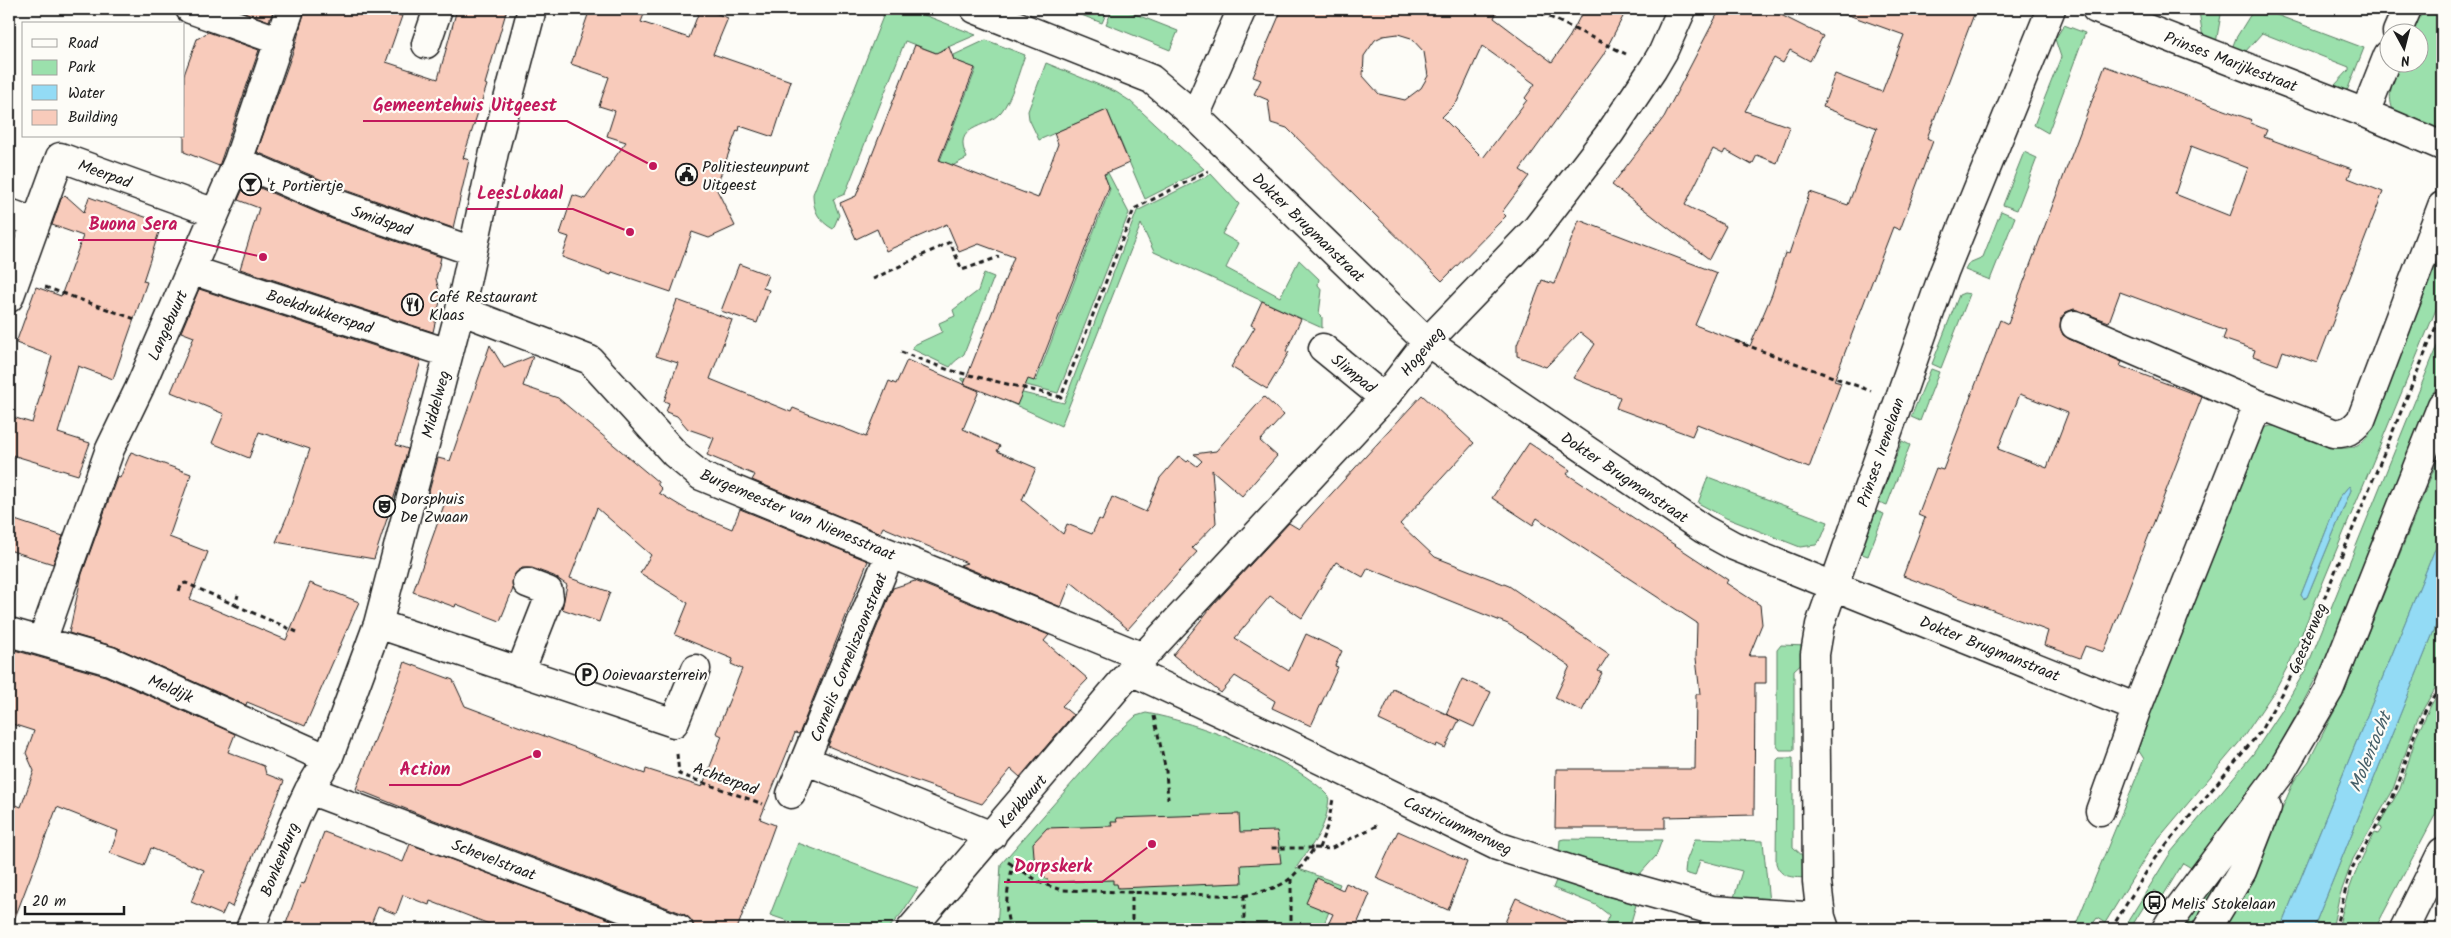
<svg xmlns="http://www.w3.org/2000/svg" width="2451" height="938" font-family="Kalam,sans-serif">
<rect width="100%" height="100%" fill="#fdfcf7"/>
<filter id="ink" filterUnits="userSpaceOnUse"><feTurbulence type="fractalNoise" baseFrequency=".02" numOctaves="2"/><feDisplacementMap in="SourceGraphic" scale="10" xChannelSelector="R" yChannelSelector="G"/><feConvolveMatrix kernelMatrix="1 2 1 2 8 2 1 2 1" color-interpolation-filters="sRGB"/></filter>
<g filter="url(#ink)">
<path fill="#9be0ac" stroke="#5c7e64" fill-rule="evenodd" d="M886 9H909L976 35 941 50 939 54 905 41 845 194 833 199 839 215 833 229C819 221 813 211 813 194Z
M1066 9H1108L1102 23Z
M1113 9H1122L1178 31 1170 50 1106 24Z
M2193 9H2222L2216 43 2203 38 2199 11Z
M2254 9H2261L2364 48 2347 91 2334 86 2349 70V67L2262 33 2245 52 2241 53 2232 48 2236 38Z
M2421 9H2442V131L2393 110C2386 92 2394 79 2400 63L2418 62V32H2412Z
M2064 25 2085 33 2048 133 2034 125 2061 57 2055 39Z
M986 40 1025 55C1019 71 1012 99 1001 112 986 130 951 124 967 158L943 171 937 168 976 69 952 59 954 55Z
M1046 63 1116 92 1130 101 1204 169 1145 199 1107 110 1039 140 1029 119 1028 111Z
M2024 152 2037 158 2017 210 2003 205Z
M1108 173 1129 213 1058 393 1002 379 1010 372 1036 381 1110 189 1104 175Z
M1211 174 1239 204 1222 234 1238 243 1226 268 1280 297 1299 260 1319 279 1318 285 1322 290 1319 314 1322 317V328L1154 252 1141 224 1061 426 961 380V378L1064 403 1137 211Z
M2001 211 2015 217 1990 280 1965 270 1969 263 1983 257Z
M2442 241V295L2290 662 2275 690 2242 739 2153 845 2105 923 2097 918 2089 929H2074L2144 759 2135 745 2263 429C2288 412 2339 474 2369 435ZM2349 486 2351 490 2307 597 2304 599 2301 595 2339 498Z
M984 273 994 277 964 354C959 359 954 361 950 367L912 349 914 345 942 332 939 323 955 316 953 310 978 291Z
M1964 293 1970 294 1941 368 1932 364 1959 295Z
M2442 334V372L2324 663 2269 766 2214 837 2193 869 2183 863 2163 896 2154 890 2130 929H2123L2171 852 2253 754 2281 712 2307 667Z
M1931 369 1939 372 1920 421 1911 417Z
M1902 441 1910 445 1887 505 1879 502Z
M2442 449V532L2280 929H2220L2254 873 2294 781 2309 761 2345 690Z
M1708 477 1828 522 1822 537 1816 545 1800 547 1726 518 1698 503Z
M1876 511 1884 514 1868 556 1859 553Z
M2442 611V676L2417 720 2392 792 2353 859 2339 898 2332 929H2313Z
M1781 645 1807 646V658L1794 670V750H1780L1777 746V650Z
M2442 687V802L2375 929H2338C2346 894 2357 865 2375 833L2378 834 2382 828 2378 826 2400 789 2416 737 2431 705Z
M1146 713C1194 721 1297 760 1329 796 1327 830 1314 841 1296 868L1340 884 1322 929H997L1001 864 1110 740 1136 716Z
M1779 758H1793V847L1806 859V878C1792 877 1780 878 1776 863L1777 760Z
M1564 839 1662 840 1656 856 1639 875 1559 852 1560 840Z
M1695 839 1763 841 1769 903 1733 901 1742 871 1700 860 1695 876 1685 873 1686 862Z
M798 843 918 888 902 913 888 929H811L770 915Z
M2221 861 2232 863 2194 929H2180Z
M1557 878 1638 898 1629 929H1603L1609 915 1596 905 1553 888Z"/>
<path fill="#93dbf5" stroke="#638f9e" d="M2349 486 2351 490 2307 597 2303 598 2301 595 2339 498Z
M2442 532V611L2313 929H2280Z"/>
<path fill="#f8cbbb" stroke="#1c1c1c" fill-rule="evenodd" d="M236 9H274L269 21Z
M305 9H380L402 16 386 62 438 79 457 9H507L485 84 487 85 463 158 469 160 453 228 343 189 257 152 295 46Z
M590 9H646L641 22 689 38 700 9H705L728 18 713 54 791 81 773 137 740 126 739 131 737 130 716 188 735 226 709 238 692 232 671 292 612 272 611 275 562 257 569 237 560 234 573 195 585 199 626 142 607 136 615 111 599 106 609 77 571 64Z
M1282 9H1498L1494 18 1552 62 1570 36 1584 9H1627L1603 55 1520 170 1529 176 1502 212 1506 216 1442 281 1287 128 1271 123 1268 100 1254 94 1261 80 1253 77ZM1398 34 1411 38 1424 52 1428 76 1421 88 1405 100 1379 94 1363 76 1364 56 1375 40 1383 36ZM1482 46 1535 84 1525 98 1527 100 1483 158 1442 117 1457 102Z
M1720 9H1769L1823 36 1810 61 1790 50 1783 63 1774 58 1745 111 1790 127 1777 163 1757 155 1752 165 1725 150 1723 154 1713 149 1685 205 1726 226 1709 259 1612 185 1664 117Z
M1840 9H1976L1927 138 1933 141 1900 230 1893 227 1834 381 1841 383 1809 468 1697 424 1692 436 1616 408 1620 397 1573 378 1595 344 1580 332 1546 367 1517 356V345L1542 280 1554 284 1579 220 1717 273 1695 325 1750 346 1772 294 1785 253 1789 254 1810 192 1848 205 1877 128 1823 107 1835 74 1882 92 1904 35 1840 12Z
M208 32 259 50 219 166 184 152V75L197 39Z
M915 45 936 53 949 47 954 60 975 68 939 160 1038 198 1058 144 1054 133 1107 110 1129 163 1104 174 1109 187 1034 381 1028 379 1017 405 964 384 1014 257 979 244 959 252 947 224 886 251 877 229 856 239 840 203 856 196Z
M2105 66 2252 120 2250 123 2267 130 2264 137 2352 169 2348 178 2383 192 2317 363 2283 351 2278 365 2253 356 2255 350 2223 339 2226 331 2120 292 2109 322 2074 309 2066 312 2061 318 2060 327 2063 335 2069 339 2122 362 2120 366 2202 397 2104 652 2085 646 2080 658 2044 645 2048 631 1903 576 1925 518 1918 515 1936 468 1943 470 2000 320 2008 324ZM2191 146 2248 168 2230 216 2175 194ZM2020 394 2068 413 2047 468 1998 449Z
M246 182 332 219 441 257 436 279 441 297 433 332 240 269 259 208 238 200Z
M65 195 84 212 89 197 162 223 143 281 147 282 113 379 78 366 58 433 90 443 78 475 9 454V416L32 423 52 356 16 343 36 287 61 296 83 236 52 225 61 199Z
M739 264 768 275 763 288 769 290 757 323 721 311Z
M199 289 421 361 396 445 408 449 397 488 374 559 276 542 288 514 310 449 259 432 249 458 212 443 224 414 171 392 194 337 181 332Z
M677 300 732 320 710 379 791 412 793 408 866 437 889 381 896 384 907 360 979 391 963 429 1000 446 997 451 1036 468 1022 500 1063 534 1067 524 1092 534 1099 519 1102 521 1112 497 1146 512 1160 478 1179 456 1187 462 1189 460 1197 466 1202 461 1194 454 1216 451 1264 397 1284 415 1260 441 1277 456 1242 496 1212 470 1216 523 1192 548 1197 552 1128 629 1071 582 1061 607 960 565 967 563 883 527 880 533 752 480 755 475 707 455 714 438 688 429 677 416 666 412 669 403 664 401 678 363 656 356Z
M1262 301 1301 319 1286 351 1289 352 1267 389 1231 367 1255 327 1251 325Z
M490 345 504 368 533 356 523 386 558 398 658 482V485L662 489 659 493 689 511 732 529 740 509 868 561 799 734 795 733 760 819 775 825 737 929H694L691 920 684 914 421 815 356 789 405 662 453 680 465 706 645 774 646 769 702 787 722 736 716 733 742 669 731 664 733 659 675 635 688 603 640 573 651 555 597 508 570 578 610 592 599 622 562 609 567 585 554 576 532 568H522L513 577V589L500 621 456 604 455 607 413 592 444 505 427 499 438 458 450 461Z
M1422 395 1474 443 1400 524 1435 557 1509 586 1609 654 1598 671 1602 673 1582 711 1555 698 1570 666 1508 624 1368 568 1363 577 1336 562 1302 618 1270 596 1235 638 1289 671 1306 634 1342 651 1335 666 1338 667 1311 726 1272 708 1275 701 1235 676 1221 693 1173 655 1213 605 1289 523 1299 529Z
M1529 443 1570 470 1567 474 1728 580 1726 583 1760 605 1762 624 1749 656H1766V683H1755L1754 815 1665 817V828H1555L1556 769H1695L1696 694H1700L1696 658 1697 623 1537 518 1533 525 1492 498Z
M131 452 191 474 169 537 208 552 190 599 286 640 310 583 359 602 305 726 247 702 246 705 116 647 69 633 82 574 117 477 120 478Z
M9 518 63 536 53 564 9 550Z
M915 581 1049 635 1044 641 1088 679 1062 706 1073 715 1020 777 1011 769 982 804 890 772 828 746 893 588Z
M14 650 105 676 235 734 228 752 264 766 266 774 284 781 232 907 227 904 222 915 191 902 204 870 151 848 144 866 110 853 118 831 57 807 11 928 9 927V802L21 807 34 771 26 753 34 731 9 723V668Z
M1462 679 1491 692 1474 727 1446 714Z
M1393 689 1459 720 1445 748 1437 744 1436 747 1379 720Z
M1239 814 1240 832 1277 831 1281 863 1241 865 1242 883 1118 888 1117 884H1113V880L1050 882 1035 869 1033 843 1047 828 1112 826 1111 822H1117L1116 818Z
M1398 831 1467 862 1448 910 1376 878Z
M324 832 403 862 410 844 635 929H502L430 901 429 905 403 895 396 914 378 907 369 929H284L301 883 304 884Z
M1317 878 1343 890 1346 883 1370 894 1355 929H1326L1333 914 1306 903Z
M1516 898 1585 929H1502Z"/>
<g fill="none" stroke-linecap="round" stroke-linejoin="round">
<defs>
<path id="minor" d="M190 9 280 41
M975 9 1151 79 1195 116 1427 342 1703 529 1734 546 2137 708
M2096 9 2365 113
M2397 32 2407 9
M426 44 438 9
M2388 55 2365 113 2442 146
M1195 116 1242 9
M238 161 337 204 472 251
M9 213 36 223 60 157 215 213
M191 270 448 353
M9 298 36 223
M460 310 590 360 675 454 701 476 1143 657
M2075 325 2258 404 2333 433C2346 434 2352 430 2361 420L2442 206
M1323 348 1384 398
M890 554 805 760 992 836
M378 624 674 723 696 669
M9 632 110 661 328 759
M42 641 110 449 139 389 238 161 290 9
M520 672 549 598 548 591 527 583
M1133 672 1286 743 1497 846 1590 876 1712 910 1821 917 1825 929
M309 790 679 929
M791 794 805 760
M2100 811 2137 708 2258 404
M1821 917 1817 882 1815 654 1820 625 1944 272 2051 9
M250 929 296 817 309 790 328 759 378 624 460 310 494 152 532 9
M911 929 1143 657 1384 398 1427 342 1537 228 1610 133 1653 69 1663 52 1682 9
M2404 929 2442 852"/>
<path id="major" d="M2166 929 2177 911 2279 775 2329 690 2442 405
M2207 929 2242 871 2267 807"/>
</defs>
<use href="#minor" stroke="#1c1c1c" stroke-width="31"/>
<use href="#major" stroke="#1c1c1c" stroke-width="31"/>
<path stroke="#1c1c1c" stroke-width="3" stroke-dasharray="5 4" stroke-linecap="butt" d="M1533 9 1626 54
M873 279 950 242 962 270 999 257
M45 287 135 319
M1735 341 1871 391
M901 352 949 370 1061 397 1134 209 1208 171
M179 591 182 584 186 583 235 605 238 595
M235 605 297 632
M1154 716 1166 771 1168 799
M677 754 679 774 763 804
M1314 848 1330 849 1380 824
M1319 848 1328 824 1333 799
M1008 862 1043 884 1062 890 1244 896V929
M1291 879V920L1298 929
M1244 896C1285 886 1291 884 1314 848H1271
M1011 929C1002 909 1009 885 1013 864
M1132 929V891
M1639 929 1641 922
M2094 929 2096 926 2101 929
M2111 929 2155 858 2260 732 2295 669 2442 312
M2335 929 2351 870 2392 799 2400 779 2413 738 2425 711 2442 682"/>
<use href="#minor" stroke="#fdfcf7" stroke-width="28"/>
<use href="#major" stroke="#fdfcf7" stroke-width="28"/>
</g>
</g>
<defs>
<symbol id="civic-ring" viewBox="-11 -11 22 22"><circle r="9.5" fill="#fdfcf7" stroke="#1c1c1c" stroke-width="1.5"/><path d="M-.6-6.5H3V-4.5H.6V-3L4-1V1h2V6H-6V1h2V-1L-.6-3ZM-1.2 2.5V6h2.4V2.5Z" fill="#1c1c1c"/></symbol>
<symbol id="bar-ring" viewBox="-11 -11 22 22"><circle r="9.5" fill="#fdfcf7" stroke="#1c1c1c" stroke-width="1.5"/><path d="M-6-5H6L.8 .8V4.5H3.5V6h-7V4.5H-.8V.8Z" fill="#1c1c1c"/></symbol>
<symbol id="restaurant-ring" viewBox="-11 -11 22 22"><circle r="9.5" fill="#fdfcf7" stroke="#1c1c1c" stroke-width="1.5"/><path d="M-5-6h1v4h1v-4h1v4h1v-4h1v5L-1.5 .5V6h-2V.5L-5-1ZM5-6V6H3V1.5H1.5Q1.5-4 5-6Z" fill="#1c1c1c"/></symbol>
<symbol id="theatre-ring" viewBox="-11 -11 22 22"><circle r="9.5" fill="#fdfcf7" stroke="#1c1c1c" stroke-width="1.5"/><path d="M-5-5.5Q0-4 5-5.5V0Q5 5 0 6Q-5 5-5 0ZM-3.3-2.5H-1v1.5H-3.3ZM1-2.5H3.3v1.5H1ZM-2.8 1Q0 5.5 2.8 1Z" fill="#1c1c1c"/></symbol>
<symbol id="parking-ring" viewBox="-11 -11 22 22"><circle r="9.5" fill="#fdfcf7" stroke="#1c1c1c" stroke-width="1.5"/><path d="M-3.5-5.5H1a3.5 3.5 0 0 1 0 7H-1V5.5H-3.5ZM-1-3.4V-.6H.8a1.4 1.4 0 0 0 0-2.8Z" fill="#1c1c1c"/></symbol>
<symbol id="bus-ring" viewBox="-11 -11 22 22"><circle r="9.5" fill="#fdfcf7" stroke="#1c1c1c" stroke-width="1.5"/><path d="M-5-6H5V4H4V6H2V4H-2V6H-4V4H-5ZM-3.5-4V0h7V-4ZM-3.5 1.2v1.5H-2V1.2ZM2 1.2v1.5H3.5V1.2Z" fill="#1c1c1c"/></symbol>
</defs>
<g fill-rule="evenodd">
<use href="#civic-ring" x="674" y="162" width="25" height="25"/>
<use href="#bar-ring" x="238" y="172" width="25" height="25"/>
<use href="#restaurant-ring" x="400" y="292" width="25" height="25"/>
<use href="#theatre-ring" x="372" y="494" width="25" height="25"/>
<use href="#parking-ring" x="574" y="662" width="25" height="25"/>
<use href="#bus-ring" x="2142" y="890" width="25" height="25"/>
</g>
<g text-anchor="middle" stroke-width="4.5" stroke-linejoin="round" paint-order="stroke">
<g font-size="16" fill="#1c1c1c" stroke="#fdfcf7">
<text transform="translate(2231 61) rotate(21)" y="6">Prinses Marijkestraat</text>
<text transform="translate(105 173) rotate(20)" y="6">Meerpad</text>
<text transform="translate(382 220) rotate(19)" y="6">Smidspad</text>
<text transform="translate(1309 227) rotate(44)" y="6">Dokter Brugmanstraat</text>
<text transform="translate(320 311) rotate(18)" y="6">Boekdrukkerspad</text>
<text transform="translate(167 325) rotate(-66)" y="6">Langebuurt</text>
<text transform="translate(1422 351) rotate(-50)" y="6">Hogeweg</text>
<text transform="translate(1354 373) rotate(39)" y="6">Slimpad</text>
<text transform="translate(435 404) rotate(-75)" y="6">Middelweg</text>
<text transform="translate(1880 452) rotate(-71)" y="6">Prinses Irenelaan</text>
<text transform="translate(1625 477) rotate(34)" y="6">Dokter Brugmanstraat</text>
<text transform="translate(798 514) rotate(23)" y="6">Burgemeester van Nienesstraat</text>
<text transform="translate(2307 638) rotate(-67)" y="6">Geesterweg</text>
<text transform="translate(1990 648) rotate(22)" y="6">Dokter Brugmanstraat</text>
<text transform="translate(848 657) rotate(-68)" y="6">Cornelis Corneliszoonstraat</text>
<text transform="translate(171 688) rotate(24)" y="6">Meldijk</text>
<text transform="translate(726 778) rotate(20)" y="6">Achterpad</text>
<text transform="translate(1022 801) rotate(-49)" y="6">Kerkbuurt</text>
<text transform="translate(1458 825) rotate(25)" y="6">Castricummerweg</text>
<text transform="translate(279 859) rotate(-68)" y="6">Bonkenburg</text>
<text transform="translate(494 859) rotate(21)" y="6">Schevelstraat</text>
</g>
<g font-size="16" fill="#1c1c1c" stroke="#fdfcf7" text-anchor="start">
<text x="702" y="172">Politiesteunpunt<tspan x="702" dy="18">Uitgeest</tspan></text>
<text x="267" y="191">'t Portiertje</text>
<text x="429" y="302">Café Restaurant<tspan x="429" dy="18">Klaas</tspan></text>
<text x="400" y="504">Dorsphuis<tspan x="400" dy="18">De Zwaan</tspan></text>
<text x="602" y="680">Ooievaarsterrein</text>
<text x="2171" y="909">Melis Stokelaan</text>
</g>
<g font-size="18" font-style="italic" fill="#465f68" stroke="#fdfcf7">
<text transform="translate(2370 752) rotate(-68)" y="6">Molentocht</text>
</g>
</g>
<path fill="none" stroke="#c2185b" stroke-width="2" d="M653 166L567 121H363M630 232L573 209H467M263 257L187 240H78M537 754L460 785H389M1152 844L1102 882H1004"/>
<g fill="#c2185b" stroke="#fdfcf7" stroke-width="2">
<circle cx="653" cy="166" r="5"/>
<circle cx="630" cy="232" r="5"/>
<circle cx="263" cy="257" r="5"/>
<circle cx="537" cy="754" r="5"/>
<circle cx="1152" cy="844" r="5"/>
</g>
<g font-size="18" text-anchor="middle" font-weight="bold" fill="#c2185b" stroke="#fdfcf7" stroke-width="4.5" stroke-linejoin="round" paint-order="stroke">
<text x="465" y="111">Gemeentehuis Uitgeest</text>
<text x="520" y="199">LeesLokaal</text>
<text x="133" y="230">Buona Sera</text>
<text x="425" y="775">Action</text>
<text x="1053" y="872">Dorpskerk</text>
</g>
<rect width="2451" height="938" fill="none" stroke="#fdfcf7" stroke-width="30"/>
<rect x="15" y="15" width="2421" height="908" fill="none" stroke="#1c1c1c" stroke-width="2" filter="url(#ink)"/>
<rect x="22" y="22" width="162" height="115" fill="#fdfcf7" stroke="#a3a29f"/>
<rect x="32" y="39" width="25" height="8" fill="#fdfcf7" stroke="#a3a29f"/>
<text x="68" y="48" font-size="15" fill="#1c1c1c">Road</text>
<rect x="32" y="60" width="25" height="15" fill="#9be0ac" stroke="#a3a29f"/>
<text x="68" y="72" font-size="15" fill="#1c1c1c">Park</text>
<rect x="32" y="85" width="25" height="15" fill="#93dbf5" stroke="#a3a29f"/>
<text x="68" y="98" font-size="15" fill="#1c1c1c">Water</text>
<rect x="32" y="110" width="25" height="15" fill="#f8cbbb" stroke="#a3a29f"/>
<text x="68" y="122" font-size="15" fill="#1c1c1c">Building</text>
<g transform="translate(2404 48) rotate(173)"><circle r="24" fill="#fdfcf7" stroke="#a3a29f"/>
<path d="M0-4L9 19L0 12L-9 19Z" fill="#1c1c1c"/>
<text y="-8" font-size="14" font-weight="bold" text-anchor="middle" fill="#1c1c1c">N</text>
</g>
<path d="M25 906v8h99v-8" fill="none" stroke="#1c1c1c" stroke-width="2.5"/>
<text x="32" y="906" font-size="15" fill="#1c1c1c" stroke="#fdfcf7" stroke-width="4" paint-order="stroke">20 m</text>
</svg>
